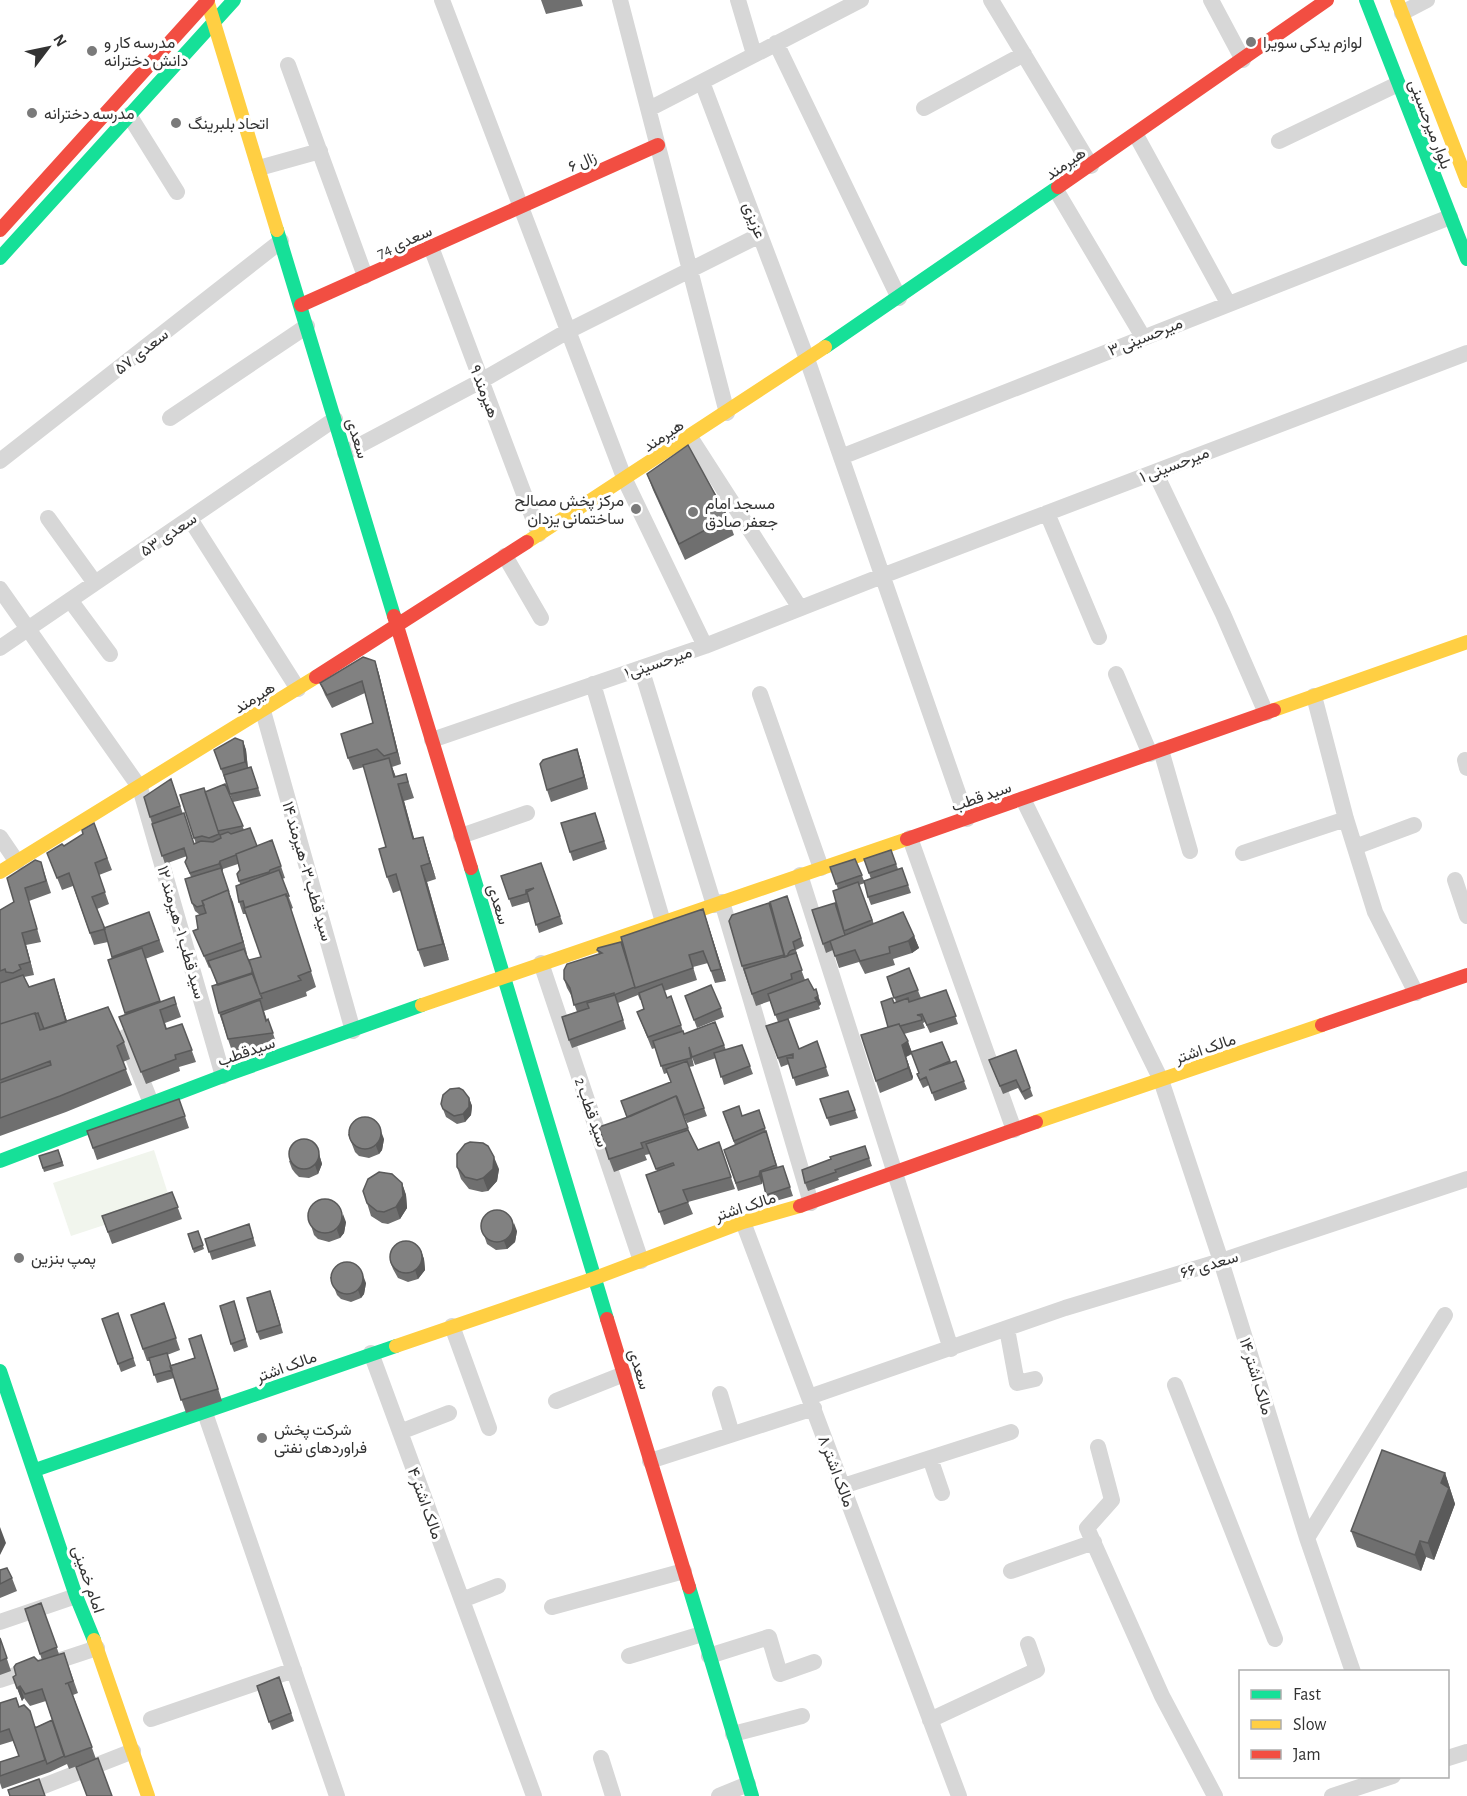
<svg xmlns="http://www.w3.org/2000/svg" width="1467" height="1796" font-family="'Alegreya Sans',Vazirmatn,sans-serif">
<rect width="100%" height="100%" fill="#fff"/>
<path fill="#f1f5ed" d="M154 1150 171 1203 71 1236 53 1183Z"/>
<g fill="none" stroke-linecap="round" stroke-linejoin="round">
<path stroke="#d7d7d7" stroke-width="16" d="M442 0 625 480 705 646
M620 0 727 413
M738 0 754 54
M991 0 1091 166
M1211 0 1243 60
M1402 13 1427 0
M776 43 899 298
M288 65 365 276
M702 82 807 359 967 819
M924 108 1024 54
M649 109 861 0
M129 115 177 192
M1136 135 1228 303
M1279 141 1398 84
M259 168 320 151
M1056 190 1143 337
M431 247 539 534
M170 418 307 326
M690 437 800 608
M345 453 481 381 568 331 760 235
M841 457 1450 217
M0 461 281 241
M1155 472 1223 614 1266 713
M1047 513 1099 637
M48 518 95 583
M190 519 298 689
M505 556 541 618
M0 589 140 788 223 1076
M70 600 110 654
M0 648 335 419
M641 668 714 905
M1116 674 1150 754
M593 684 663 922
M760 694 821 868
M1314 696 1346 819 1375 912 1416 993
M263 711 353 1031
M432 740 705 646 882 576 1467 353
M1161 750 1190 851
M1465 760 1467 768
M1023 799 1161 1080 1221 1261 1307 1538 1353 1672
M461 836 527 813
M0 837 17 862
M910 838 1014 1130
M1355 847 1414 825
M1243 853 1346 819
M800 875 951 1349
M1455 880 1467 916
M722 902 811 1203
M541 963 641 1261
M125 1037 151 1103
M743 1222 959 1796
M452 1326 489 1428
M1007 1329 1017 1383 1035 1379
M371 1353 534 1796
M1175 1385 1275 1639
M720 1394 732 1434
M809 1397 1065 1308 1221 1261 1467 1179
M556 1401 624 1374
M205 1413 337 1796
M400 1432 449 1413
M1098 1447 1112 1500 1087 1528 1162 1696 1215 1796
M930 1458 942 1493
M650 1461 814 1408
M843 1486 1011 1432
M1307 1538 1445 1315
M1011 1571 1094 1542
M462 1600 498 1586
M552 1607 684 1571
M0 1622 76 1596
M629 1656 702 1634
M709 1656 769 1637 780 1674 814 1662
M0 1680 97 1648
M151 1719 294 1670
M930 1720 1037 1670 1028 1644
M733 1734 802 1716
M601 1758 613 1796
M1448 1758 1467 1752
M18 1796 133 1751
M719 1796 748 1784
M1332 1796 1393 1776"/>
<path stroke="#16e098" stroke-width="14" d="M1366 0 1467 259
M277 230 394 616
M0 258 234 0
M825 347 1058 187
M471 868 607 1319
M0 1161 223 1076 422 1005
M0 1371 76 1596 94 1640
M35 1470 396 1346
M689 1587 752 1796"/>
<path stroke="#ffcf43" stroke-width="14" d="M207 0 277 230
M1397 0 1467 181
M527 542 825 347
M1274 710 1467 642
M0 872 316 677
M422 1005 907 839
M1036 1122 1322 1025
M396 1346 595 1278 743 1222 800 1206
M94 1640 148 1796"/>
<path stroke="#f24e42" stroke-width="14" d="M1058 187 1327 0
M0 230 208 0
M301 305 658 145
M394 616 471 868
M316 677 527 542
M907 839 1274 710
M1322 1025 1467 975
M800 1206 1036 1122
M607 1319 689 1587"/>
</g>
<path fill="#6f6f6f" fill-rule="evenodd" d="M541 0H581L583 6 546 14Z
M647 474 728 518 734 535 685 560 653 490Z
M375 661 379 674 401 764 392 767 396 777 406 774 414 798 404 801 414 839 423 837 428 853 436 879 427 882 449 960 424 967 418 950 401 890 393 893 387 877 386 847 364 767 353 770 348 758 373 723 365 693 332 708 325 695 320 683Z
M243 741 246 750 248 768 251 767 261 796 233 802 214 750Z
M577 749 581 761 588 789 551 802 547 790Z
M171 779 183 814 194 844H196L180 795 205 792 225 784 244 830 257 846 272 840 285 878 282 879 293 908 291 909 316 987 306 992 307 996 264 1011 267 1020 268 1019 277 1045 232 1051 219 1013 217 985 211 967 209 968 193 931 198 929 200 915 195 911 192 903 191 877 185 862 187 858V856L165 864 150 817ZM238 864 240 870 237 874 240 884 239 902 243 914H246L261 957 251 964 246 954H247L232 901 222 872 223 869Z
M595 813 607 849 573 861 570 852Z
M94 823 112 870 99 875 109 904 97 909 105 929 149 912 164 952 145 959 160 1002 174 997 181 1017 165 1023 167 1029 182 1024 196 1062 179 1067 180 1071 146 1084 124 1029 126 1014 108 942 94 945 73 886 62 890 47 853 64 846 83 834Z
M891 850 898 869 902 868 911 893 871 905 868 897 871 879 864 859Z
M855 859 865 883 859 885 874 924 914 936 919 948 912 953 893 959 895 965 865 974 859 962 839 968 833 950 826 953 812 910 841 921 838 889 830 867Z
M41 862 51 893 29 901 41 942 26 945 34 975 24 977 29 987 54 979 67 1021 124 1042 130 1059 123 1062 132 1085 66 1112 0 1136V910L14 902Z
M541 863 563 924 539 933 529 899V902L512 907 501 876Z
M787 896 804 946 796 950 798 957 797 958 805 980 814 990 816 989 821 1004 819 1006 820 1009 788 1019 799 1049 817 1041 829 1076 796 1086 789 1064 781 1067 766 1026 778 1022 770 1001 756 1006 742 966 773 915 780 938Z
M703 909 726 981 715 983 708 963 693 967 697 980 664 991 667 998 671 996 684 1034 715 1022 726 1050 745 1053 753 1074 724 1085 716 1058 695 1065 692 1057 694 1066 689 1067 707 1116 687 1123 679 1105 691 1137 698 1150 719 1142 735 1189 688 1202 693 1214 664 1225 646 1175 657 1171 650 1154 645 1155 647 1160 614 1172 609 1159 627 1118 621 1101 671 1082 667 1073 664 1074 655 1048 652 1049 637 1012 644 1009 641 1000H640L638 995 618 1003 626 1029 572 1048 569 1040 577 1012 571 995 567 988 564 979 599 954 597 950 621 942Z
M909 968 921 998 946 990 958 1024 930 1033 925 1022 923 1023 925 1028 904 1034 912 1052 942 1042 951 1063 956 1061 967 1089 935 1101 929 1085 923 1088 920 1082 917 1074 919 1073 912 1054 906 1057 913 1077 912 1080 880 1093 876 1081 894 1003 896 1002 887 977Z
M685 996 721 1008 724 1017 697 1028Z
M1016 1050 1033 1096 1025 1100 1018 1088 1003 1094 989 1060Z
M848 1091 858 1118 830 1126 820 1099Z
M469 1098 472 1106 471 1115 465 1122 457 1124 446 1117 441 1104Z
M179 1099 189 1128 97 1160 87 1131Z
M759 1110 778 1168 783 1166 793 1196 769 1203 763 1180 762 1184 738 1191 724 1150 735 1145 723 1112 742 1116Z
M348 1134 384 1139 382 1150 379 1154 369 1158 359 1156 355 1152Z
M865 1146 872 1166 838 1178 839 1180 808 1191 805 1183Z
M317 1147 322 1164 318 1174 309 1178 299 1177 295 1173 292 1169 289 1161Z
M58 1150 64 1166 44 1172 39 1156Z
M457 1167 499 1169 497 1181 488 1191 482 1192 469 1189 461 1179Z
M402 1183 406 1195 407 1208 400 1219 388 1224 382 1223 371 1216 367 1203Z
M172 1192 182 1219 112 1244 102 1216Z
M308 1216 346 1222 344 1233 340 1238 329 1242 318 1239 314 1235Z
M249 1224 256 1246 212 1260 205 1239Z
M481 1226 517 1231 515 1242 507 1249 496 1250 487 1244Z
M198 1231 204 1249 194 1253 188 1234Z
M421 1251 424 1259 425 1270 418 1279 408 1282 398 1278 393 1269 390 1261Z
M330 1277 366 1283 364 1294 361 1298 351 1302 341 1299 337 1295Z
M273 1299 283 1333 260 1340 257 1332Z
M234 1301 248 1347 234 1352 231 1344Z
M164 1303 180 1350 167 1355 171 1365 195 1358 205 1347 222 1401 186 1413 174 1378 157 1383 150 1361H147L131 1315Z
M118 1313 136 1366 121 1372 102 1319Z
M1445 1473 1455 1504 1434 1560 1426 1557 1421 1571 1357 1547 1351 1531Z
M0 1570 12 1578 17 1591 0 1598Z
M41 1603 59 1654 64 1653 78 1693 73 1695 96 1759 69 1769 67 1764 50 1772 2 1789 0 1783V1762L19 1756 13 1741 0 1745V1703L19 1707 36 1727 52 1720 46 1701 30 1706 24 1698 22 1701 13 1677 42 1660 25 1609Z
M0 1638 11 1671 0 1675Z
M279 1677 294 1721 272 1730 257 1686Z"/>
<path fill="#5a5a5a" d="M375 661 379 674 401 764 397 752Z
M243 741 246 750 248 770 245 762Z
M577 749 581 761 588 789 584 777Z
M389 758 404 801 419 856 413 839Z
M423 837 428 853 436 879 430 863Z
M220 861 223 869 222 872 219 864Z
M421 866 427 882 449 960 443 944Z
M228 890 233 902 247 954 243 942Z
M703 909 707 921 726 981 721 969Z
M22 933 26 945 34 975 30 962Z
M914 936 919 948 912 953 908 941Z
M54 979 58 991 72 1038 67 1026Z
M818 996 821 1004 819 1006 815 998Z
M908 1041 912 1053 906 1057 913 1077 912 1080 908 1068 902 1045Z
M469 1098 472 1106 471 1115 465 1122 463 1114Z
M381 1131 384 1139 382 1150 379 1154 376 1146Z
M317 1147 322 1164 318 1174 315 1165Z
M494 1157 499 1169 497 1181 488 1191 483 1178Z
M760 1171 763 1179 762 1184 759 1176Z
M402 1183 406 1195 407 1208 400 1219 396 1207Z
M343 1214 346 1222 344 1233 340 1238 337 1230Z
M514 1223 517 1231 515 1242 507 1249 504 1241Z
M421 1251 424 1259 425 1270 418 1279 415 1270Z
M363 1275 366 1283 364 1294 361 1298 358 1290Z
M1445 1473 1455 1504 1434 1560 1428 1543 1441 1483Z
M0 1527 6 1543 0 1555Z
M1420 1541 1426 1557 1421 1571 1415 1555Z
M20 1686 24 1698 22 1701 17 1688Z"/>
<path fill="#818181" stroke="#5a5a5a" stroke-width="1.5" d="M688 445 728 518 679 544 647 474Z
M363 657 375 661 397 752 384 756 377 749 348 758 341 734 373 723 362 681 327 695 320 683Z
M235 738 243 741 245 762 221 769 214 750Z
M577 749 584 777 547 790 540 764 543 760Z
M389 758 394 777 406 774 408 782 398 784 413 839 423 837 430 863 421 866 443 944 418 950 396 874 387 877 379 849 386 847 363 765Z
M251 767 258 788 230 794 224 775Z
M171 779 180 806 150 817 144 797Z
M225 784 243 826 218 831 205 792Z
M204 788 219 834 209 838 202 836 194 838 180 795Z
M184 813 194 844 201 841 213 842 221 838 220 835 228 832 231 834 250 828 257 846 236 854V855L220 861 219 864 190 873 185 862 187 858 184 848 162 856 152 824Z
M595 813 604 841 570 852 561 823Z
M94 823 107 858 95 863 105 892 92 897 105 929 90 933 69 873 57 878 47 853 62 844 64 846 83 834 82 830Z
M272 840 281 866 270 870 269 872 239 881 237 874 240 870 236 854Z
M891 850 896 864 869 873 864 859Z
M855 859 862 875 836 884 830 867Z
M35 860 41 862 46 881 25 888 37 929 22 933 30 962 19 965 21 969 13 973 6 972 5 969 0 971V910L14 902 7 878Z
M541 863 560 916 536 925 527 892 534 888 526 890V894L509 899 501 876Z
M221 868 229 892 228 890 202 901 204 905 197 907 192 903 185 879Z
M902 868 908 885 868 897 864 881Z
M279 870 289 896H286V894L245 908 243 901 239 902 236 886Z
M858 882 872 920 844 931 833 891Z
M228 890 243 942 204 956 193 931 198 929 196 916 206 913 202 901Z
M286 894 311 971 298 976 301 980 260 994 249 960 261 957 244 908Z
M787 896 801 938 793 942 795 949 790 951 788 954V956L785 957 770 902Z
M769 903 784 955 742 966 729 921 732 915Z
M835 903 845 935 823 944 812 910Z
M703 909 721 969 711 971 703 951 689 955 693 968 635 988 621 937Z
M149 912 159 940 112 957 104 928Z
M903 912 914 936 908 941 889 947 890 953 860 961 855 950 835 956 830 941Z
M621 942 635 987 614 995V993L574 1005 570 988 564 979V970L567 964 602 953 597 950 598 948Z
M142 948 160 1001 125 1013 108 960Z
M244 949 252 969V974L218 985 208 961Z
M796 953 802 970 791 974 792 979 752 994 744 969Z
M909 968 918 990 894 998 887 977Z
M252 973 262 998 219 1013 212 986Z
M23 975 29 987 54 979 66 1022 44 1029 38 1013 35 1014V1013L0 1024V983Z
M808 979 814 990 816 989 818 996 815 998 817 1001 775 1015 768 994Z
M662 984 667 998 671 996 681 1025 648 1037 637 1012 644 1009 639 993Z
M711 985 721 1008 694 1020 685 996Z
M946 990 956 1016 927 1025 922 1014 917 1015 921 1016 922 1020 900 1026 899 1024 888 1027 881 1002 892 998 894 1003 908 998 909 1002Z
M615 995 623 1020 569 1040 562 1017 589 1008 587 1003Z
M174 997 176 1004 160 1010 166 1029 182 1024 192 1050 175 1055 176 1059 141 1072 119 1017Z
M260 1000 266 1021 268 1019 273 1033 228 1039 221 1015Z
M108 1007 124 1042 117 1046 126 1069 60 1096 0 1118V1083L51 1065 50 1061 0 1080V1024L35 1013 40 1030Z
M788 1019 799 1049 817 1041 826 1067 793 1078 787 1058H793V1054L778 1058 766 1026Z
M715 1022 724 1045 692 1057 689 1047 691 1058 661 1066 653 1041 683 1031 684 1034Z
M899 1024 908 1041 902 1045 908 1065V1068L876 1081 861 1035Z
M942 1042 950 1061 929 1070 956 1061 964 1081 932 1093 926 1077 920 1080 917 1074 919 1073 911 1052Z
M742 1045 750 1066 721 1077 714 1053Z
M1016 1050 1030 1088 1022 1092 1016 1080 1000 1086 989 1060Z
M687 1061 704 1108 684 1115 677 1097 676 1096 627 1117 621 1101 671 1082 666 1069Z
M459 1088 463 1090 469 1098V1107L463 1114 454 1116 443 1109 441 1104 443 1095 450 1089Z
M848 1091 855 1110 827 1118 820 1099Z
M676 1096 688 1128 641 1143 643 1148 609 1159 599 1127 631 1116Z
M179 1099 185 1116 93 1148 87 1131Z
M739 1106 742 1116 759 1110 765 1128 734 1141 723 1112Z
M349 1133a16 16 0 1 1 32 0a16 16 0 1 1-32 0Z
M688 1130 698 1150 719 1142 731 1177 683 1190 688 1202 659 1212 646 1175 674 1165 673 1163 656 1169 646 1144Z
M766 1131 776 1165 760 1171 759 1176 736 1183 724 1150Z
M289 1154a15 15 0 1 1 30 0a15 15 0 1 1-30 0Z
M470 1142 483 1143 488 1146 494 1157 493 1169 483 1178 477 1180 465 1177 457 1167V1154L465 1144Z
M865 1146 869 1158 835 1170 836 1172 805 1183 802 1170 831 1159 830 1157Z
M58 1150 62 1162 43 1168 39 1156Z
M783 1166 790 1187 766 1195 761 1172Z
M379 1172 392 1174 402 1183 403 1196 396 1207 384 1212 377 1211 367 1203 363 1191 368 1179Z
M172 1192 178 1207 108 1232 102 1216Z
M308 1216a17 17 0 1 1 34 0a17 17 0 1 1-34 0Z
M481 1226a16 16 0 1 1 32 0a16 16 0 1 1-32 0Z
M249 1224 253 1238 209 1252 205 1239Z
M198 1231 203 1245 193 1249 188 1234Z
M390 1257a16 16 0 1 1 32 0a16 16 0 1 1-32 0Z
M331 1278a16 16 0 1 1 32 0a16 16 0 1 1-32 0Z
M270 1291 280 1325 257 1332 247 1298Z
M234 1301 245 1339 231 1344 220 1306Z
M164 1303 176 1338 143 1349 131 1315Z
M118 1313 133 1358 118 1364 102 1319Z
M201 1335 218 1389 181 1400 170 1366 195 1358 189 1339Z
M167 1353 172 1370 154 1375 149 1358Z
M1382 1450 1445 1473 1441 1483 1449 1488 1428 1543 1420 1541 1415 1555 1351 1531Z
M7 1568 12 1578 0 1584V1570Z
M41 1603 57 1647 40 1654 25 1609Z
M0 1638 7 1658 0 1661Z
M64 1653 73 1681 65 1684 68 1683 92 1747 65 1757 42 1689 25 1694 20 1686 17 1688 13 1677 16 1675 14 1667 16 1664 34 1657 38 1661Z
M279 1677 291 1713 269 1722 257 1686Z
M16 1698 19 1707 24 1705 30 1711 45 1760 0 1776V1762L19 1756 9 1729 0 1732V1703Z
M52 1720 64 1756 47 1764 35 1728Z
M98 1758 112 1796H87L76 1767Z
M39 1779 45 1796H10L8 1790Z"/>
<g fill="#7a7a7a" stroke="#fff" stroke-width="2">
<circle cx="1251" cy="42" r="6"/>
<circle cx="92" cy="51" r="6"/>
<circle cx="32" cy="113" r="6"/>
<circle cx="176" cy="123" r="6"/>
<circle cx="636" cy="509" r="6"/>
<circle cx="693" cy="512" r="6"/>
<circle cx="19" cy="1258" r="6"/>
<circle cx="262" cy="1438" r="6"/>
</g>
<g text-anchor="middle" stroke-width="6" stroke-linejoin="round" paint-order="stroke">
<g font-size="16" fill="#333" stroke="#fff" text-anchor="start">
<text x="104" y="48">مدرسه کار و<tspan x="104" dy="18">دانش دخترانه</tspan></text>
<text x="1263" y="48">لوازم یدکی سویرا</text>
<text x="44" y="119">مدرسه دخترانه</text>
<text x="188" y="129">اتحاد بلبرینگ</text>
<text x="624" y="506" text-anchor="end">مرکز پخش مصالح<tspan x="624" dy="18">ساختمانی یزدان</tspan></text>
<text x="705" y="509">مسجد امام<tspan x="705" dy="18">جعفر صادق</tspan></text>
<text x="31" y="1264">پمپ بنزین</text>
<text x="274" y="1435">شرکت پخش<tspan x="274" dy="18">فراوردهای نفتی</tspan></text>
</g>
<g font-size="16" fill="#333" stroke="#fff">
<text transform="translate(1431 124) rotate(69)" y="6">بلوار میرحسینی</text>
<text transform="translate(582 161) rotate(-24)" y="6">زال ۶</text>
<text transform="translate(1065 163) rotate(-35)" y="6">هیرمند</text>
<text transform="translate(755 220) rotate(69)" y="6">عزیزی</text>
<text transform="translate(404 241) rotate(-24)" y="6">سعدی 74</text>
<text transform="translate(1145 336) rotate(-22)" y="6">میرحسینی ۳</text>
<text transform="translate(141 351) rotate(-38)" y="6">سعدی ۵۷</text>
<text transform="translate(485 391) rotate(69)" y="6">هیرمند ۹</text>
<text transform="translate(663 435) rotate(-34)" y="6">هیرمند</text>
<text transform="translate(358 438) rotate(73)" y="6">سعدی</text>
<text transform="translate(1174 464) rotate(-21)" y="6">میرحسینی ۱</text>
<text transform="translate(168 534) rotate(-34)" y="6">سعدی ۵۳</text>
<text transform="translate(658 662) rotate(-19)" y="6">میرحسینی۱</text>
<text transform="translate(254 697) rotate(-32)" y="6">هیرمند</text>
<text transform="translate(981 796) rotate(-19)" y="6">سید قطب</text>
<text transform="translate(308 871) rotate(74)" y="6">سید قطب ۳- هیرمند ۱۴</text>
<text transform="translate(499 904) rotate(73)" y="6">سعدی</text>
<text transform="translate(182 932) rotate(74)" y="6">سید قطب ۱- هیرمند ۱۲</text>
<text transform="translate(1205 1048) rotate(-19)" y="6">مالک اشتر</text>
<text transform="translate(246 1051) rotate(-19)" y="6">سیدقطب</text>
<text transform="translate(592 1112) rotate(71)" y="6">سید قطب 2</text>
<text transform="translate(745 1206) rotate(-18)" y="6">مالک اشتر</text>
<text transform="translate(1209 1264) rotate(-17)" y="6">سعدی ۶۶</text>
<text transform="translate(286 1366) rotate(-20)" y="6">مالک اشتر</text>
<text transform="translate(640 1369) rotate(73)" y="6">سعدی</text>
<text transform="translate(1257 1376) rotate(73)" y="6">مالک اشتر ۱۴</text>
<text transform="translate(837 1471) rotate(69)" y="6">مالک اشتر ۸</text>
<text transform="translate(426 1503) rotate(70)" y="6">مالک اشتر ۴</text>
<text transform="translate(89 1579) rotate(71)" y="6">امام خمینی</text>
</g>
</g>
<rect x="1239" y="1670" width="210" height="108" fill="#ffffff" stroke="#adadad" stroke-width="1.5"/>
<rect x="1251" y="1690" width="30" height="9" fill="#16e098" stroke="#adadad" stroke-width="1.5"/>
<text x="1293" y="1700" font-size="18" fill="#333333">Fast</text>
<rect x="1251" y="1720" width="30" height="9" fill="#ffcf43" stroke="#adadad" stroke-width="1.5"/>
<text x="1293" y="1730" font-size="18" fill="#333333">Slow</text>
<rect x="1251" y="1750" width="30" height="9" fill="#f24e42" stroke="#adadad" stroke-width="1.5"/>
<text x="1293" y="1760" font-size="18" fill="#333333">Jam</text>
<g transform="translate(48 48) rotate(58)" stroke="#ffffff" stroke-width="4.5" paint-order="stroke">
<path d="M0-4.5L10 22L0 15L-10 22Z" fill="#333333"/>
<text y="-9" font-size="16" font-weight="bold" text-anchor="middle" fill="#333333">N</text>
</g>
</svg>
